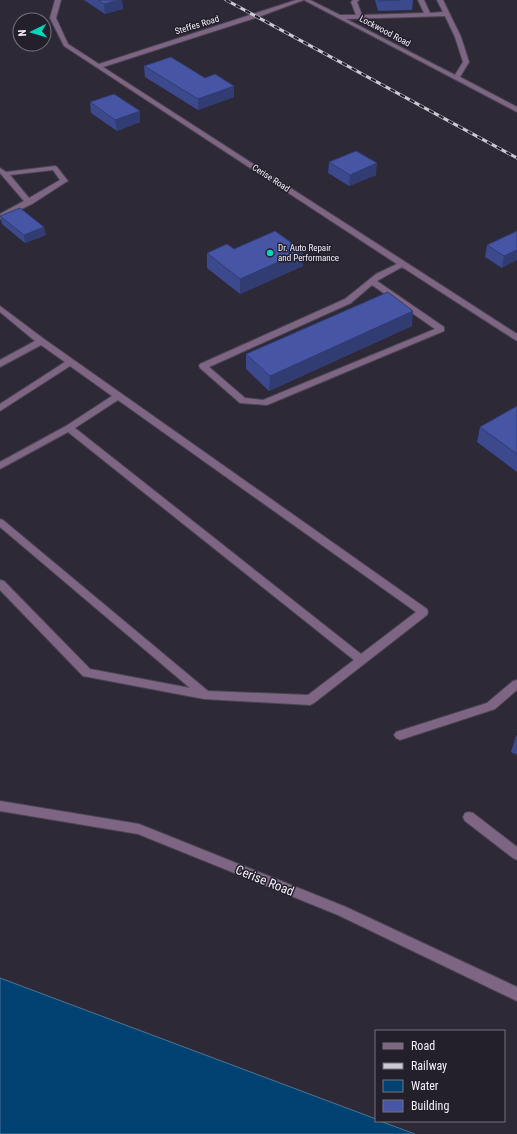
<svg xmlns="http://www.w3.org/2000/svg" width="517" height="1134" font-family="'Roboto Condensed',sans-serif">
<rect width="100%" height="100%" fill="#2d2937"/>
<path fill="#014273" stroke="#49769b" d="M0 978 376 1119V1121H380L415 1134H0Z"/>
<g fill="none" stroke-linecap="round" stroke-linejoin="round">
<defs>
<path id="minor" d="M55 0H61L56 18 68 44 99 64 296 0H310L340 15H356L351 2 353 0H359L357 2 362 15 424 13 418 0H424L430 13 443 12 437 0H443L461 37 469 62 460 77 517 107V112L304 0 258 17 103 67 517 334V341L402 267 377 281 444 327V331L267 405 240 403 200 368 199 366 200 364 345 299 376 274 397 264 64 46 50 18ZM445 16 455 37 463 62 455 75 346 19ZM372 285 435 329 263 400 245 398 209 367 351 303Z
M55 166 57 167 68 181 66 182 32 204 0 219V214L24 201 0 173V168L6 172ZM53 170 60 180 29 198 10 175Z
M0 306 44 339 427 609 428 612 427 615 314 703 310 705 204 699 83 676 0 590V580L4 581 90 669 190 688 0 527V519L3 520 208 691 308 695 354 660 68 432 0 469V462L66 426 112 396 70 366 0 411V404L65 362 41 345 0 367V360L35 341 0 312ZM118 400 416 612 361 654 75 428Z
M517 680V690L495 709 400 740 396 738 394 735 396 732 487 703 513 681Z
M0 801 139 824 346 907 517 987V1001L338 915 138 834 0 811Z
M469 812 473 813 517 847V860L513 858 465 821 463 817 465 813Z"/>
</defs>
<use href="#minor" stroke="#494552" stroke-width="2"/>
<use href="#minor" fill="#7f6584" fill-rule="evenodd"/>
<defs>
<path id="rail" d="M226 0 517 158"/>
</defs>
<use href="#rail" stroke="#ccc9d3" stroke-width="3"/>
<use href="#rail" stroke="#23202c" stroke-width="2" stroke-dasharray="5.5" stroke-linecap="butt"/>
</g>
<path fill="#3c498d" d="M84 0H122L123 9 105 14Z
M375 0H413L412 10 378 11Z
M144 66 205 78 234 97 198 110 145 77Z
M90 102 140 111V122L117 131 91 113Z
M329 162 376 175 349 186 328 173Z
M0 216 46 235 25 243 2 224Z
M517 231 502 268 485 257 487 245Z
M234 249 303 266 240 294 207 268V253Z
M412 326 269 391 246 369V354Z
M517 406V472L477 442 480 427Z
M517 735V755L511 752 515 739Z"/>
<path fill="#313c73" d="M119 0H122L123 9 105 14 104 4Z
M234 86V97L198 110V99Z
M140 111V122L117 131 115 120Z
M377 163 376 175 349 186 350 175Z
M44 227 46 235 25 243 24 235Z
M517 250V260L502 268 504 256Z
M303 251V266L240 294V279Z
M413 311 412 326 269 391 270 376Z"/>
<path fill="#4655a4" stroke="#313c73" d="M98 0H119L104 4Z
M379 0H400L379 1Z
M171 57 205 78 215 74 234 86 198 99 144 66Z
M114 94 140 111 115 120 90 102Z
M356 151 377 163 350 175 329 162Z
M20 208 44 227 24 235 0 216Z
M275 231 303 251 240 279 207 253 227 244 234 249Z
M517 231V250L504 256 487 245Z
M388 292 413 311 270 376 246 354Z
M517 406V454L480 427Z
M517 735V740L515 739Z"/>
<circle fill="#03d5b6" stroke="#23202c" stroke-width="1.5" cx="270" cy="253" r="4"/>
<g text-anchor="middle" stroke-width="3" stroke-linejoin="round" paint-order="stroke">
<g font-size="9" fill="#f2f0f9" stroke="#23202c">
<text transform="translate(197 25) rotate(-17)" y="3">Steffes Road</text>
<text transform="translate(385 31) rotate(28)" y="3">Lockwood Road</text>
<text transform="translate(271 178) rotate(33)" y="3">Cerise Road</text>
</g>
<g font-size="9" fill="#f2f0f9" stroke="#23202c" text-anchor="start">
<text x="278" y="251">Dr. Auto Repair<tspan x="278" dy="10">and Performance</tspan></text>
</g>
<g font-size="13" fill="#f2f0f9" stroke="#23202c">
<text transform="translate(265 880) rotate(22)" y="5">Cerise Road</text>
</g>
</g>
<rect x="375" y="1030" width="130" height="92" fill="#23202c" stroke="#76737e"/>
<rect x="383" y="1043" width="20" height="6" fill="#7f6584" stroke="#76737e"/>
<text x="411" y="1050" font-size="12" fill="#f2f0f9">Road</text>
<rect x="383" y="1063" width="20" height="6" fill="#ccc9d3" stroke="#76737e"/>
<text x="411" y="1070" font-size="12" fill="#f2f0f9">Railway</text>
<rect x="383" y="1080" width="20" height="12" fill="#014273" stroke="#76737e"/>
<text x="411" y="1090" font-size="12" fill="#f2f0f9">Water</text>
<rect x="383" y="1100" width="20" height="12" fill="#4655a4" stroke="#76737e"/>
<text x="411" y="1110" font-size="12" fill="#f2f0f9">Building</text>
<g transform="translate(32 32) rotate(265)"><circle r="19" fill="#23202c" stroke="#76737e"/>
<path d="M0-3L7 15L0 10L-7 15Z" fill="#03d5b6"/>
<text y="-6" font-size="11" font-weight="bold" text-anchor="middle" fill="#f2f0f9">N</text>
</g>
</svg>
